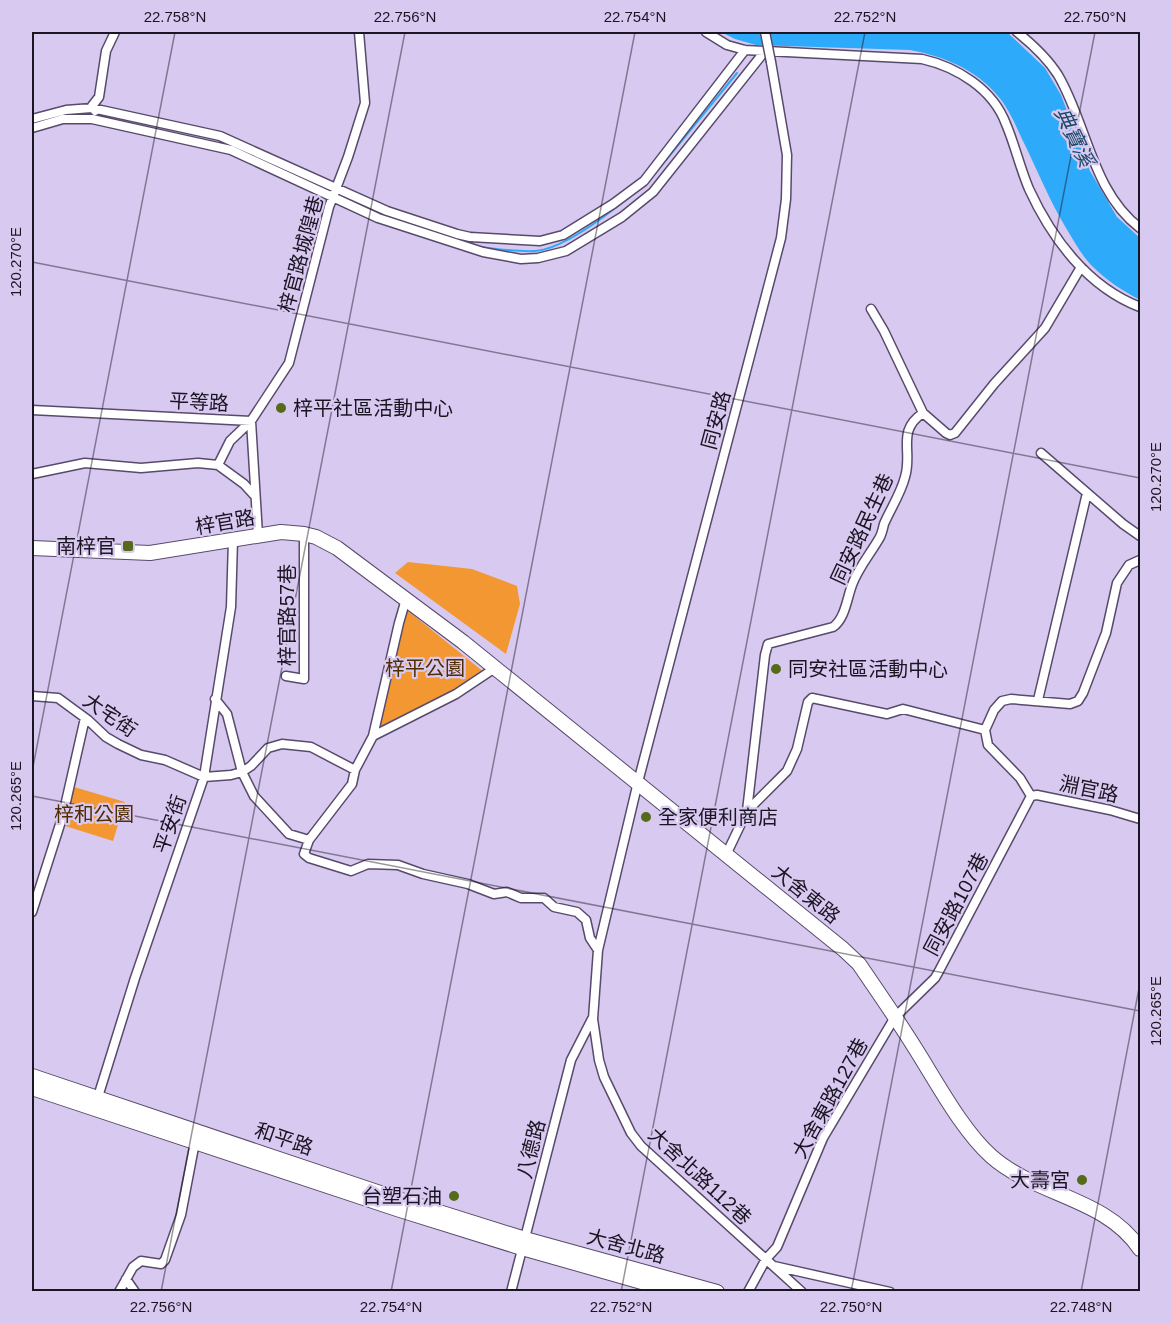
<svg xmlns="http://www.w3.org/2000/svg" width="1172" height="1323" font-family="Arial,'Noto Sans TC',sans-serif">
<rect width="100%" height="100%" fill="#d8c9f0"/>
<path fill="#f39732" d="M408 562 472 569 517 586 520 604 506 654 395 573Z
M407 610 485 673 377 729 403 619Z
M74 787 125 802 113 841 62 825Z"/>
<path fill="#2eaafa" d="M721 32H1007L1045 68 1061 95 1090 171 1117 217 1140 238V300C1123 291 1106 280 1092 266 1082 256 1074 241 1066 228 1049 200 1037 169 1022 139 1015 124 1008 107 997 95 975 69 943 56 910 50L756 45 735 39Z"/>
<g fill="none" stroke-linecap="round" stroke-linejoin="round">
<path stroke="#2eaafa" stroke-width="2" d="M66 114 90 115
M648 182 737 73
M480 247C498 249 517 252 535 251 565 249 611 212 634 193"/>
<defs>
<path id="minor" d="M706 32 727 45 745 50 922 59C957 67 993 89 1006 124 1015 145 1020 168 1029 189 1052 239 1088 287 1140 307
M1017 32C1032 44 1048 59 1058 75 1087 124 1092 192 1140 228
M771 62 787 155 786 199 781 238 638 782 598 950 593 1019 599 1060 604 1077 631 1133 641 1146 802 1292
M95 111 92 106 99 97 106 51 115 32
M32 119 66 110 92 108 220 136 387 211 457 234 470 237 540 241 563 235 613 204 644 181 745 50
M32 128 63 119H92L231 150 378 218 483 252 521 259 538 258 566 251 622 217 653 192 765 51
M871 309 884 331 923 413
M32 410 251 421 258 535
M1041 453 1123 524 1140 536
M218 465 230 441 251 421 289 363 329 207 348 157 365 103 359 32
M32 474 85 463 141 468 198 463 218 465 244 484 255 496
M406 599 399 623 373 736 355 770 352 784 309 840 304 854 309 858 351 871 368 864 398 865 423 874 468 884 494 894 507 892 521 898H544L554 907 577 912 586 920 590 938 598 950
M286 676 304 679V534
M32 696 58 698 88 720 106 737 118 744 141 755 165 760 204 777 231 775 242 772 251 766 268 748 282 744 311 747 355 770
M215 699 227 714 242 772 254 796 289 834 309 840
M1038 700 1087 493
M373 736 456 694 495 668
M1031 796 1020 778 988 745 985 730 994 710 1002 701 1011 699 1070 704 1078 701 1083 693 1106 633 1117 583 1129 565 1140 560
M1031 796 1037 795 1110 810 1140 819
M747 811 787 771 797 749 808 702 812 698 887 714 903 709 985 730
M726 855 747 811 765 655 768 644 833 627C845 619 847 598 852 585 858 568 871 553 880 537 882 533 883 528 884 524 891 508 901 493 905 477 913 451 896 431 923 413L946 433 950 435 955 433 994 384 1045 328 1081 267
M32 912 63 815 85 718
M97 1100 135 978 204 777 231 607 233 540
M774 1266 890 1292
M126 1279 135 1292
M119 1292 133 1267 141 1261 161 1264 165 1260 181 1215 195 1142
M511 1292 571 1060 592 1019
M748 1292 766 1259 777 1247 823 1138 895 1017 935 978 939 971 1031 796"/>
<path id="primary" d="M32 548 150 553 281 532 304 534 316 537 337 548 463 642 843 949 859 964C878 992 897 1019 915 1048 936 1081 962 1130 991 1156 1036 1196 1105 1197 1140 1249
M32 1076 404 1201 525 1239 717 1292
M32 1088 400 1210 522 1248 677 1292"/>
</defs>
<use href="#minor" stroke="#584a6b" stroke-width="11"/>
<use href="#primary" stroke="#584a6b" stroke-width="16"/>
<use href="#minor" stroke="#fff" stroke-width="8"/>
<use href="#primary" stroke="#fff" stroke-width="14"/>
<defs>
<path id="minor-bridge" d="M765 32 771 62"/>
</defs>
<use href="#minor-bridge" stroke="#584a6b" stroke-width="11" stroke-linecap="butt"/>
<use href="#minor-bridge" stroke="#fff" stroke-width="8"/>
</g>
<path fill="none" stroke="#1a1522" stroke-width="1.5" stroke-opacity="0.45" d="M32 262 1140 478M32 772 175 32M32 796 1140 1011M161 1292 405 32M391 1292 635 32M621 1292 865 32M851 1292 1095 32M1081 1292 1140 983"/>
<g fill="#566b1a" stroke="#d8c9f0" stroke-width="2">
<circle cx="281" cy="408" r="6"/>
<rect x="122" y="540" width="12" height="12" rx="3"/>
<circle cx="776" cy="669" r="6"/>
<circle cx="646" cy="817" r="6"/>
<circle cx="1082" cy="1180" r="6"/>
<circle cx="454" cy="1196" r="6"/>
</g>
<g text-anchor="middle" stroke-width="4.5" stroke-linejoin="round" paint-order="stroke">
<g font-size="20" fill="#1a1522" stroke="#d8c9f0">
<text transform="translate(301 254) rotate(-75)" y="7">梓官路城隍巷</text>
<text transform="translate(199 402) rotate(3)" y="7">平等路</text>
<text transform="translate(716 420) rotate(-75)" y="7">同安路</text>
<text transform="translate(225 522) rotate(-10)" y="7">梓官路</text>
<text transform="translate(862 529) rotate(-65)" y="7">同安路民生巷</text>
<text transform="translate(287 615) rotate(-90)" y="7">梓官路57巷</text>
<text transform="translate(110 715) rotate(35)" y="7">大宅街</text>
<text transform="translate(1089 789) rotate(12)" y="7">淵官路</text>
<text transform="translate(170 824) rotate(-71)" y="7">平安街</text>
<text transform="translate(806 894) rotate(39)" y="7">大舍東路</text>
<text transform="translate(956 904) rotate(-62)" y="7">同安路107巷</text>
<text transform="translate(830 1098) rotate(-61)" y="7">大舍東路127巷</text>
<text transform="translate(284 1139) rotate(19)" y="7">和平路</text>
<text transform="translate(531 1149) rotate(-76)" y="7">八德路</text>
<text transform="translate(700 1176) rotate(43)" y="7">大舍北路112巷</text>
<text transform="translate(626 1246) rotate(15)" y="7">大舍北路</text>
</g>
<g font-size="20" fill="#1a1522" stroke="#d8c9f0" text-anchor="start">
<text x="293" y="415">梓平社區活動中心</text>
<text x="116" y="553" text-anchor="end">南梓官</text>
<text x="788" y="676">同安社區活動中心</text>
<text x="658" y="824">全家便利商店</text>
<text x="1070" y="1187" text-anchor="end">大壽宮</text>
<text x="442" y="1203" text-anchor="end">台塑石油</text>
</g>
<g font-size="20" fill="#502c01" stroke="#d8c9f0">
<text x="425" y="675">梓平公園</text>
<text x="94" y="821">梓和公園</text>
</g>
<g font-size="21" font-style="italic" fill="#1c496a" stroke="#d8c9f0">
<text transform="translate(1074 137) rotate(64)" y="7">典寶溪</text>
</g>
</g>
<rect width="1172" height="1323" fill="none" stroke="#d8c9f0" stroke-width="66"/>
<rect x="33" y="33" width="1106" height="1257" fill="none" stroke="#1a1522" stroke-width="2"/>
<g font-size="15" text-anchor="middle" fill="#1a1522">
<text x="175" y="22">22.758°N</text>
<text x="405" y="22">22.756°N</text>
<text x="635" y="22">22.754°N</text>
<text x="865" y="22">22.752°N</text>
<text x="1095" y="22">22.750°N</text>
<text transform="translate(16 262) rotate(-90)" y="5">120.270°E</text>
<text transform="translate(1156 477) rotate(-90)" y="5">120.270°E</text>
<text transform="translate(16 796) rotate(-90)" y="5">120.265°E</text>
<text transform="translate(1156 1011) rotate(-90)" y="5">120.265°E</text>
<text x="161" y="1312">22.756°N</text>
<text x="391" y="1312">22.754°N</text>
<text x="621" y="1312">22.752°N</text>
<text x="851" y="1312">22.750°N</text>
<text x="1081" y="1312">22.748°N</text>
</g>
</svg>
